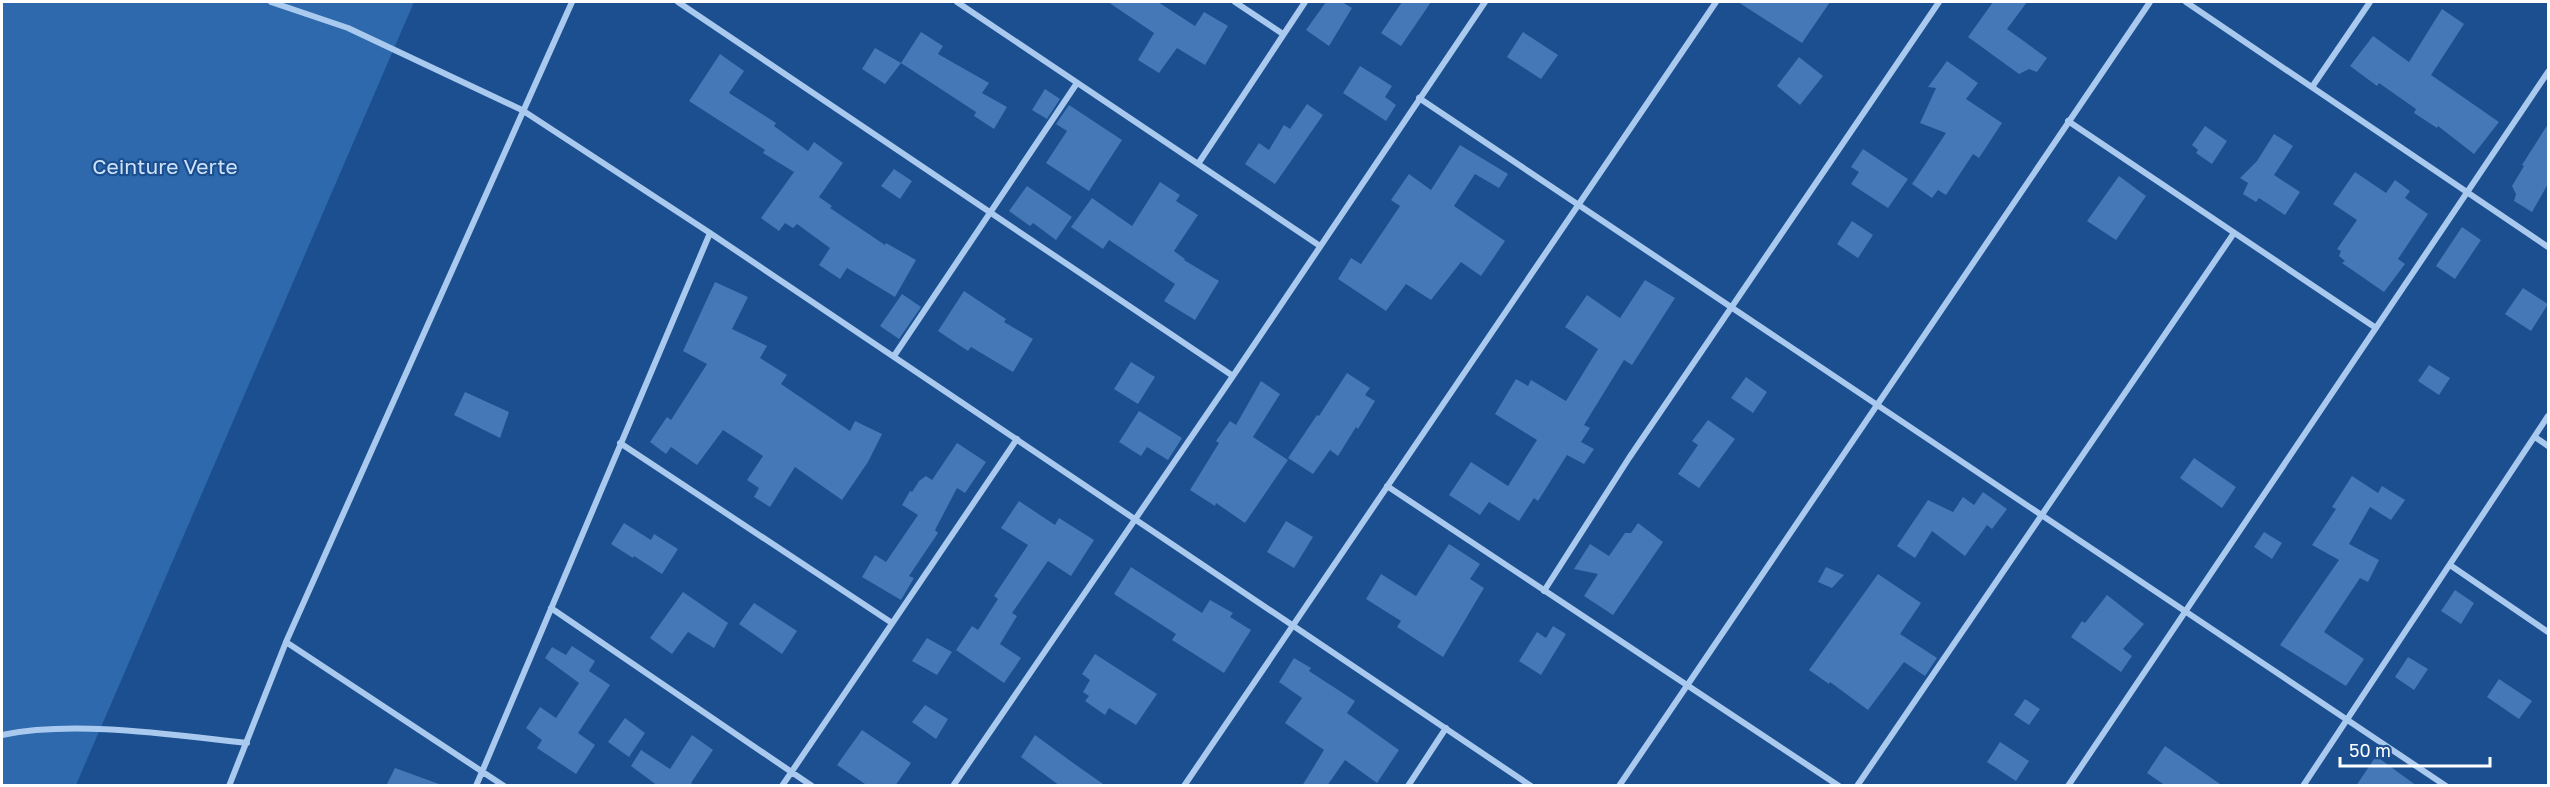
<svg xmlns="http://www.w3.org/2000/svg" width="2550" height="787" font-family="'Golos Text',sans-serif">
<rect width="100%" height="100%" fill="#1b4f8f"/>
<path fill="#2e69ad" d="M2 2H414L76 785 2 786Z"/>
<path fill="#4478b7" d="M1108 2H1158L1195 26 1204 12 1228 26 1205 65 1177 48 1159 73 1138 60 1154 33Z
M1326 2H1342L1352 8 1329 46 1306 30Z
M1402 2H1431L1401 46 1381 33Z
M1738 2H1830L1802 43Z
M1993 2H2027L2007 29 2047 58 2037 72 2029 69 2019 74 1968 37Z
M2442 9 2464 24 2431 75 2499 122 2474 154 2438 126 2437 128 2414 113 2416 109 2379 83 2377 86 2350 66 2373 36 2409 62Z
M921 32 943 46 938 54 989 83 982 93 1007 107 994 129 974 116 976 112 901 63Z
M1523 32 1558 55 1541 79 1507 57Z
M875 48 901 63 885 84 862 69Z
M720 54 744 71 729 93 776 123 774 126 808 151 814 142 843 163 819 197 832 206 830 208 885 245 886 243 916 260 895 297 847 268 840 279 819 265 830 248 797 224 793 228 785 223 779 231 761 218 794 172 763 153 765 150 689 101Z
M1799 57 1823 76 1800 105 1777 86Z
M1947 61 1978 83 1966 99 2002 123 1979 158 1973 154 1946 195 1938 190 1932 198 1912 184 1946 133 1920 123 1936 88 1928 87Z
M1360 66 1392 86 1385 97 1396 105 1386 121 1343 93Z
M1045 89 1060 99 1047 119 1032 110Z
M1307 104 1323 115 1275 184 1245 164 1259 143 1269 150 1284 125 1290 129Z
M1069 105 1122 140 1089 191 1046 163 1067 131 1056 124Z
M2548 124V184L2532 212 2514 201 2516 194 2512 186 2524 166 2522 165Z
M2205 126 2227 141 2212 164 2196 153 2198 150 2192 145Z
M2274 134 2293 146 2274 175 2300 192 2285 215 2259 198 2256 202 2243 194 2248 183 2240 178 2257 161Z
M1460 145 1508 174 1499 188 1475 174 1454 206 1505 241 1481 276 1461 262 1431 300 1406 284 1386 311 1338 279 1351 258 1361 264 1400 206 1391 200 1409 174 1431 190Z
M1863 149 1908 179 1888 208 1851 184 1859 172 1851 167Z
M894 169 912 181 900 199 881 186Z
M2355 172 2386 193 2395 180 2410 191 2405 198 2428 214 2398 259 2405 264 2384 292 2342 263 2345 261 2339 256 2341 251 2337 249 2357 220 2333 204Z
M2119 176 2146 196 2116 240 2087 221Z
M1160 182 1180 195 1176 201 1198 215 1174 251 1185 259 1184 260 1219 281 1195 320 1164 301 1175 284 1109 240 1103 249 1071 227 1092 198 1132 226Z
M1027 186 1072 217 1056 240 1033 223 1030 226 1009 211Z
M1852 221 1873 235 1858 258 1837 244Z
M2462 227 2481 240 2455 279 2436 266Z
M1645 280 1675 298 1632 365 1624 360 1584 425 1590 428 1581 442 1594 449 1584 464 1567 455 1538 501 1534 498 1519 521 1489 502 1480 515 1449 495 1471 462 1508 486 1537 440 1495 414 1516 379 1528 386 1531 380 1566 401 1598 349 1565 327 1587 295 1620 318Z
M715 282 748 297 732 329 767 346 760 358 787 375 781 384 850 431 855 421 882 434 868 462 842 500 795 467 770 507 754 497 759 488 747 480 763 456 723 430 697 465 671 447 666 454 650 442 667 417 671 420 707 364 683 351Z
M2523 288 2548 304 2531 331 2505 314Z
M964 291 1006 319 1004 322 1033 339 1013 372 971 347 968 351 938 331Z
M902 294 921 307 899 339 880 326Z
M1131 362 1155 377 1138 404 1114 389Z
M2429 365 2450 378 2439 395 2418 381Z
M1347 373 1370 388 1365 395 1375 401 1358 429 1356 427 1338 456 1330 450 1313 474 1288 458 1317 415 1319 416Z
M1746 377 1767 392 1753 413 1731 398Z
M1261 381 1280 394 1253 437 1288 460 1245 523 1216 503 1215 506 1190 490 1219 443 1216 441 1230 421 1236 425Z
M465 392 509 412 500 438 454 415Z
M1139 411 1182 438 1168 460 1147 447 1141 456 1119 442Z
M1708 420 1735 439 1699 488 1678 474 1698 445 1692 441Z
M957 443 986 462 965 493 957 488 935 530 938 533 909 576 914 578 901 600 862 577 875 555 886 562 918 515 902 505 910 491 912 492 919 481 926 476 932 480Z
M2194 458 2236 487 2222 508 2180 478Z
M2352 476 2378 493 2382 486 2405 500 2391 520 2370 507 2349 544 2379 560 2368 582 2360 578 2324 632 2364 659 2346 686 2280 645 2339 560 2312 545 2336 509 2332 507Z
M1983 492 2007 509 1992 529 1987 525 1965 556 1932 531 1915 558 1897 546 1928 500 1953 512 1963 497 1974 505Z
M1019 501 1055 525 1059 518 1094 540 1071 576 1048 561 1012 613 1017 616 1000 644 1021 658 1004 683 956 650 972 626 978 630 998 599 994 596 1028 545 1001 528Z
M1286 521 1313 537 1294 568 1267 552Z
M624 523 651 540 654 534 678 549 662 574 634 556 633 558 611 544Z
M1638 523 1663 542 1613 615 1584 596 1598 574 1574 569 1590 544 1609 556 1625 533H1631Z
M2264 532 2282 543 2272 559 2254 547Z
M1449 544 1480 564 1470 579 1484 588 1443 657 1397 627 1401 621 1366 599 1381 574 1416 596Z
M1131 567 1202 613 1210 600 1233 613 1230 617 1251 630 1224 673 1172 640 1176 634 1114 594Z
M1826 567 1844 575 1832 588 1818 582Z
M1878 574 1921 603 1900 634 1937 658 1925 676 1904 662 1868 710 1830 682 1829 684 1809 670Z
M2455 590 2474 603 2461 624 2441 611Z
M683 592 728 623 714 648 688 632 672 654 650 638Z
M2107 595 2144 624 2123 649 2132 656 2121 672 2071 637 2082 621 2085 623Z
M754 603 797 631 782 654 739 624Z
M1553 626 1566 634 1541 675 1519 661 1537 632 1546 638Z
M927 638 952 652 937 675 912 661Z
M572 646 595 661 589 671 610 685 578 733 595 745 576 774 537 748 542 740 526 728 540 707 556 718 579 683 545 658 552 647 566 655Z
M1095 654 1157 694 1136 725 1109 708 1105 715 1085 701 1089 696 1083 692 1090 680 1082 674Z
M2408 657 2428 669 2414 690 2395 677Z
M1294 658 1311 668 1309 671 1355 701 1347 713 1399 750 1377 783 1345 760 1327 786H1302L1324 750 1285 723 1302 698 1279 682Z
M2499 679 2532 701 2519 719 2487 697Z
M2025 699 2040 709 2029 725 2014 715Z
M925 705 948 719 936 739 912 722Z
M625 718 645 733 629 757 608 742Z
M862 730 911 763 895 786H868L837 765Z
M692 735 713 750 691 783 695 786H658L631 766 641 750 670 769Z
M1035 735 1076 765 1106 786H1060L1021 757Z
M2000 742 2029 761 2016 781 1987 762Z
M2165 746 2223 786H2166L2147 773Z
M2376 756 2417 786H2356Z
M395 768 439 784V786H386Z"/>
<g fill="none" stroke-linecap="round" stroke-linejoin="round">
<path stroke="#a9c9ee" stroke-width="6" d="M271 2 348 28 522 110 710 233 1531 786
M678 2 1233 376
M957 2 1320 246
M1235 2 1283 34
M2186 2 2548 247
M2312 87 2370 2
M1419 98 2446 786
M2068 121 2376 328
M1198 164 1305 2
M894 356 1077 83
M2535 437 2548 446
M620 443 892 623
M1387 486 1839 786
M2450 565 2548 632
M1544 591 1629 458 1939 2
M551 608 812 786
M286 642 504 786
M2 735C75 720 172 735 247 743
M229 786 286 642 572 2
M476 786 710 233
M782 786 1017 439
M953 786 1233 376 1485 2
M1184 786 1716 2
M1408 786 1446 728
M1619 786 2150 2
M1857 786 2234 233
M2068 786 2548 72
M2303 786 2548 416"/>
</g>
<g text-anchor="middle" stroke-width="4.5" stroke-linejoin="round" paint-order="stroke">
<g font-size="21" fill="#cfe3fa" stroke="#1b4f8f">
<text x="165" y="174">Ceinture Verte</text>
</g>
</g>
<rect width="2550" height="787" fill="none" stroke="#ffffff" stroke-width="6"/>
<path d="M2340 757v9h150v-9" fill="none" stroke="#ffffff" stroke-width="3"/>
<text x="2349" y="757" font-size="18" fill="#ffffff" stroke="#1b4f8f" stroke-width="4.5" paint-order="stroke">50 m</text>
</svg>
